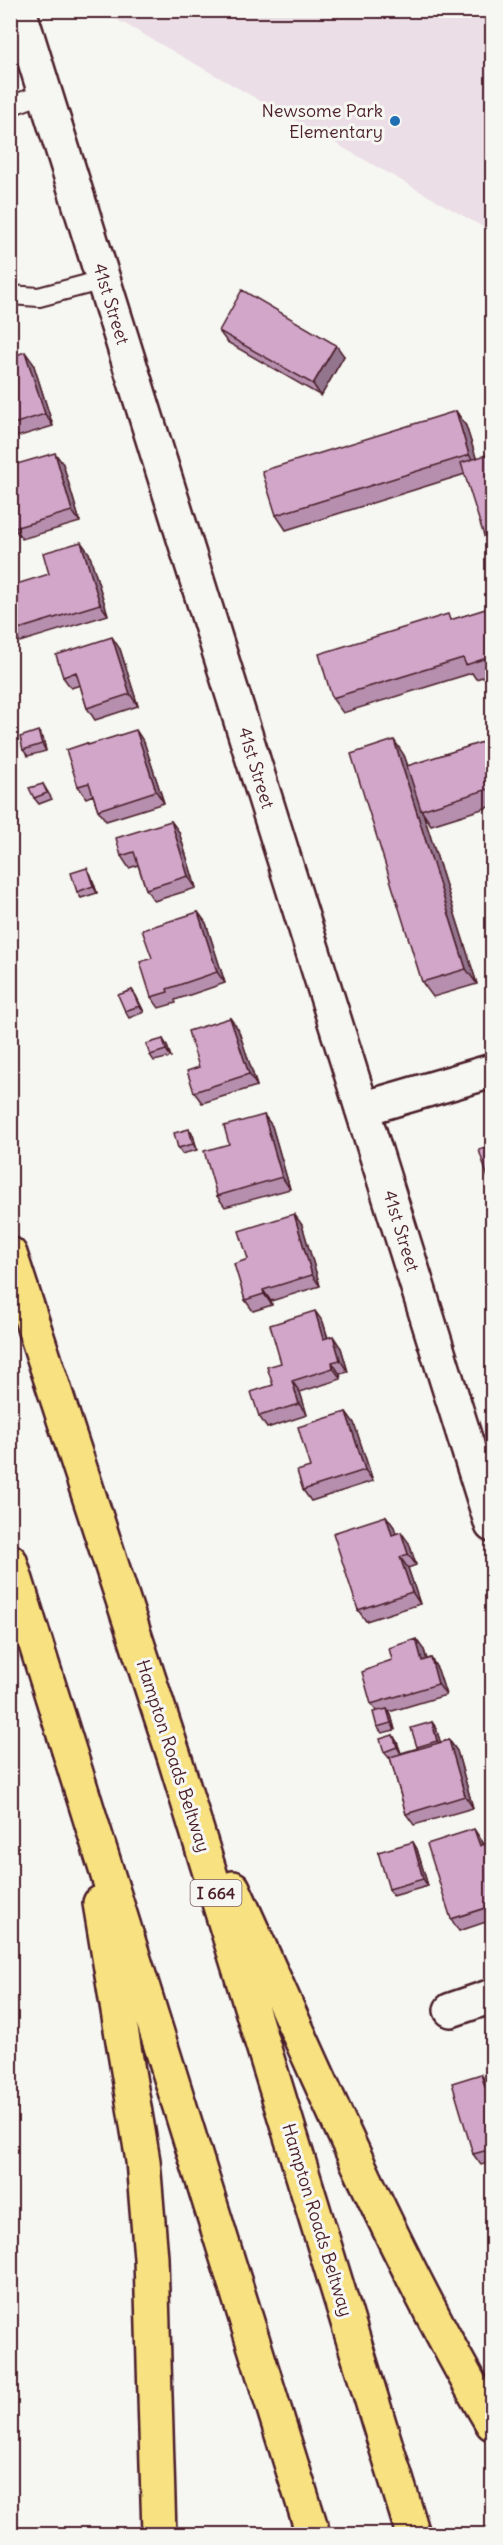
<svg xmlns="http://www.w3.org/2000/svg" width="503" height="2545" font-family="Delius,sans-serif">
<rect width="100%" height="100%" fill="#f6f6f2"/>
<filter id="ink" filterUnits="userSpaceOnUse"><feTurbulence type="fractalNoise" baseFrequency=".0167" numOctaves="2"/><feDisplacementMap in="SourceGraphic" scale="12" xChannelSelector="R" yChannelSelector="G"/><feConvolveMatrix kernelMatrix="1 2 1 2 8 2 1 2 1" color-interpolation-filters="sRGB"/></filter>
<g filter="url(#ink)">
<path fill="#ebdee6" d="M102 11H492V232Z"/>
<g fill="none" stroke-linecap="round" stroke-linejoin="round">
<defs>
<path id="lane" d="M10 106 45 93
M10 295 39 297 103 280"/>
<path id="street" d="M19 10 492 1525
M362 1109 492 1071
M451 2010 492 1996"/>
<path id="highway" d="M10 1254 174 1756 413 2534
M10 1561 313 2534
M233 1888C315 2068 392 2252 492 2423
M100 1903 143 2161 151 2258 159 2534"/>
</defs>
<use href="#lane" stroke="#4a1f2b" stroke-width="22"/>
<use href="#street" stroke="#4a1f2b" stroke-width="38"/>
<use href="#highway" stroke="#4a1f2b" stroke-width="38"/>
<use href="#lane" stroke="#f6f6f2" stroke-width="18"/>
<use href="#street" stroke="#f6f6f2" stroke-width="33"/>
<use href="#highway" stroke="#f8e181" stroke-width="33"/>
</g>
<path fill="#b58fad" stroke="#4a1f2b" stroke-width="1.5" d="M219 331 344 356 321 396 227 342Z
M10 357 33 363 53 426 10 439Z
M456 411 466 426 476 458 465 474 286 530 276 515Z
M63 464 80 522 22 539 14 528Z
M89 553 108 615 20 642 12 631 49 574Z
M492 607V674L476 679 472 673 343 713 332 698 452 620Z
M120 649 138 706 95 720 87 708 80 685 71 688 63 677Z
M43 738 46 751 28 756 23 750Z
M492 739V806L431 825 423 813 477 984 433 997 422 982 404 755 408 766Z
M144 742 164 803 106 821 98 810 93 795 86 798 78 786 87 743 89 745Z
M43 784 52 799 39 804 34 798Z
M171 821 179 832 196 888 154 901 146 889 138 865 129 868 121 856Z
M87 868 91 875 97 893 81 898 77 892Z
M198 912 206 923 225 983 175 1000 176 1003 159 1008 151 997 152 958Z
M132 990 136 996 144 1012 129 1018 125 1011Z
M230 1018 238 1029 257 1086 202 1103 194 1092Z
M163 1039 167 1046 171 1057 154 1061 150 1055Z
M264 1115 272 1126 290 1189 225 1207 217 1196 229 1144Z
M193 1135 197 1150 182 1154 178 1148Z
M294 1214 302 1225 320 1286 271 1301 272 1305 253 1311 245 1300 248 1259Z
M323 1322 328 1338 341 1348 348 1372 340 1374 341 1379 300 1392 307 1415 267 1428 259 1416 273 1385 281 1363Z
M346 1412 354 1423 373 1481 311 1501 303 1490 310 1467Z
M386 1516 394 1527 396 1534 409 1543 416 1565 408 1568 420 1604 366 1621 358 1610Z
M424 1650 427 1659 431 1658 438 1670 446 1695 389 1712 391 1715 395 1730 382 1733 377 1727V1712L371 1704 377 1666 392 1660Z
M432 1722 436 1728 440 1742 449 1740 457 1751 473 1808 414 1825 406 1814 390 1757 389 1758 384 1752 393 1735 397 1742 401 1753 418 1748 417 1747Z
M482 1841 484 1844 492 1851V1920L459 1931 451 1919Z
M413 1842 417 1849 428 1886 393 1896 389 1889Z
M492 2085V2162L481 2165 473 2154 489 2086Z"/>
<path fill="#93748d" stroke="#4a1f2b" stroke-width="1.5" d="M336 345 344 356 321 396 313 384Z
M25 352 33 363 53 426 45 414Z
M456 411 466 426 480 470 469 455Z
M55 453 63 464 80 522 72 511Z
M81 542 89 553 108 615 100 604Z
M112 637 120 649 138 706 130 694Z
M136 730 144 742 164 803 156 791Z
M38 731 43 738 46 751 42 744Z
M394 740 404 755 422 810H421L423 813 477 984 466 969Z
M171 821 179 832 196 888 188 876Z
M87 868 91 875 97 893 93 886Z
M198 912 206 923 225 983 217 972Z
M132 990 136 996 144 1012 139 1006Z
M230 1018 238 1029 257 1086 249 1074Z
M163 1039 167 1046 171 1057 166 1050Z
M264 1115 272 1126 290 1189 282 1177Z
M189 1129 193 1135 197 1150 193 1144Z
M294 1214 302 1225 320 1286 312 1275Z
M263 1290 271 1301 272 1305 264 1294Z
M315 1311 323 1322 331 1350 323 1339Z
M333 1336 341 1348 348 1372 340 1360Z
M332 1362 340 1374 341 1379 333 1368Z
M292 1381 300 1392 307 1415 299 1404Z
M346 1412 354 1423 373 1481 365 1470Z
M386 1516 394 1527 400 1546 392 1535Z
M401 1532 409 1543 416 1565 408 1554Z
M400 1557 408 1568 420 1604 412 1592Z
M416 1639 424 1650 430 1672 422 1661Z
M431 1658 438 1670 446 1695 438 1684Z
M387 1709 391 1715 395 1730 391 1723Z
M432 1722 436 1728 442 1747 437 1741Z
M393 1735 397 1742 401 1754 397 1747Z
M449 1740 457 1751 473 1808 465 1796Z
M474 1829 482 1841 488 1857 480 1846Z
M413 1842 417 1849 428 1886 423 1879Z
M487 1843 492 1851V1861Z
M481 2074 489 2086 492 2098 485 2087Z"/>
<path fill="#d2a6c9" stroke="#4a1f2b" stroke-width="1.5" d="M242 290 336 345 313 384 219 331Z
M25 352 45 414 10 425V357Z
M456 411 469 455 276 515 262 471Z
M55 453 72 511 14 528 10 517V466Z
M492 453V561L461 463Z
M81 542 100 604 12 631 10 627V586L49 574 43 553Z
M492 607V656L466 665 463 658 332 698 319 654 448 614 450 620Z
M112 637 130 694 87 708 76 672 63 677 56 655Z
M136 730 156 791 98 810 89 783 78 786 66 750 87 743 88 745Z
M38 731 42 744 23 750 20 737Z
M492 739V788L421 810 407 766Z
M394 740 466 969 422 982 351 754Z
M43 784 47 793 34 798 29 788Z
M171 821 188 876 146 889 134 852 121 856 116 838Z
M87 868 93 886 77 892 71 873Z
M198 912 217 972 167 989 168 992 151 997 140 962 152 958 142 930Z
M132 990 139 1006 125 1011 118 995Z
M230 1018 249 1074 194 1092 187 1071 199 1067 188 1031Z
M163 1039 166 1050 150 1055 146 1044Z
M264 1115 282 1177 217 1196 204 1151 229 1144 224 1126Z
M189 1129 193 1144 178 1148 174 1133Z
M492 1146V1190L479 1150Z
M294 1214 312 1275 263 1290 264 1294 245 1300 234 1264 248 1259 239 1231Z
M315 1311 323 1339 333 1336 340 1360 332 1362 333 1368 292 1381 299 1404 259 1416 251 1392 273 1385 267 1367 281 1363 270 1325Z
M346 1412 365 1470 303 1490 297 1471 310 1467 298 1427Z
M386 1516 392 1535 401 1532 408 1554 400 1557 412 1592 358 1610 333 1533Z
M416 1639 422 1661 431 1658 438 1684 371 1704 362 1672 377 1666V1665L392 1660 389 1648Z
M387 1709 391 1723 377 1727 373 1712Z
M432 1722 437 1741 417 1747 411 1728Z
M393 1735 397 1747 384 1752 380 1739Z
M449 1740 465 1796 406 1814 390 1757Z
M474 1829 480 1846 487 1843 492 1861V1906L451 1919 427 1844Z
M413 1842 423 1879 389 1889 378 1852Z
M481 2074 485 2087 492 2085V2149L473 2154 452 2083Z"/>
</g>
<circle fill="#1f6fb2" stroke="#f6f6f2" stroke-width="2" cx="395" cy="121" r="6"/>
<g text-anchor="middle" stroke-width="6" stroke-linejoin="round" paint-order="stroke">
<rect fill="#f6f6f2" stroke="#7e6067" stroke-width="1.5" x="190.5" y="1880" width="51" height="26" rx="4.5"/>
<g font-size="16" font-weight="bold" fill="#4a1f2b">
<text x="216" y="1899">I 664</text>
</g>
<g font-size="18" fill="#4a1f2b" stroke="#f6f6f2" text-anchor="end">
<text x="383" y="117">Newsome Park<tspan x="383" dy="21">Elementary</tspan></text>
</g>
<g font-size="18" fill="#4a1f2b" stroke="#f6f6f2">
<text transform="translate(111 304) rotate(73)" y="6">41st Street</text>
<text transform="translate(256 768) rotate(73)" y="6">41st Street</text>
<text transform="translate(401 1231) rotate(73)" y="6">41st Street</text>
<text transform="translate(173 1756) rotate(72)" y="6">Hampton Roads Beltway</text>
<text transform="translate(317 2220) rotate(73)" y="6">Hampton Roads Beltway</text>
</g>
</g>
<rect width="503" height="2545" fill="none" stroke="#f6f6f2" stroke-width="36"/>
<rect x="18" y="18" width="467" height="2509" fill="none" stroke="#4a1f2b" stroke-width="2" filter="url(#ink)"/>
</svg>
